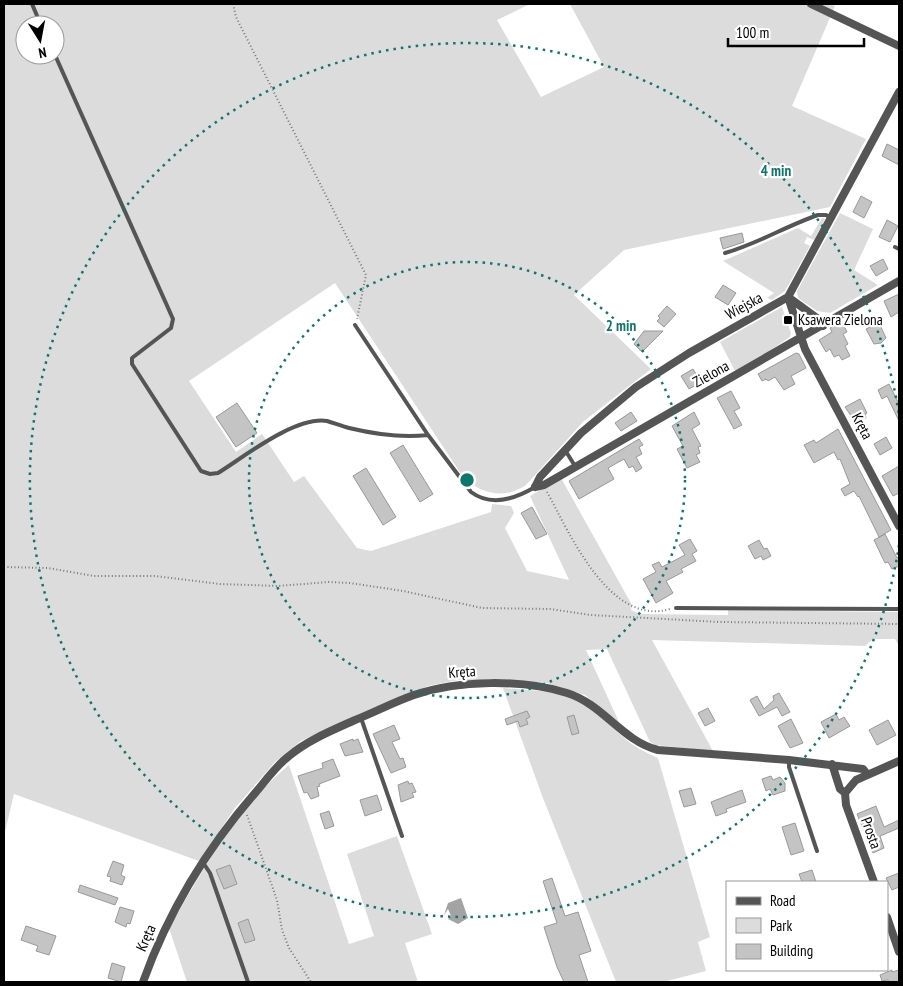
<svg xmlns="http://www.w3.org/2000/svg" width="903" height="986" font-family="'PT Sans Narrow',sans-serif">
<rect width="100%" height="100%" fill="#fff"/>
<path fill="#dcdcdc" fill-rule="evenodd" d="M4 4H530L497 20 541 97 604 67 570 4H830L835 6 792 106 866 139 830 207 624 250 574 295 651 369 584 421 525 486C502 499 486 494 465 480L335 283 189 381 236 452 262 434 294 482 304 476 357 548 371 551 491 512 492 504 511 506 514 513 505 528 527 571 569 580 530 496 561 478 632 605 631 610 640 614 728 615V610L899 612V646L895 639H873L865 646 652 640 713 751 655 745 650 742 607 649 586 650 619 722 585 695 547 683 458 680 428 686 354 716 301 741 275 762 235 808 199 861 14 794 4 836ZM25 25H55V55H25Z
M840 213 873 229 854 270 878 285 830 313 817 311 798 298 797 291Z
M822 218 825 219 814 240 807 237 804 243 810 246 785 291 772 300 767 298 774 293 723 261 798 228 811 236Z
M782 307 791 333 790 337 736 373 720 342Z
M503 688C527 690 558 690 580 702 597 710 608 724 622 736 632 746 645 752 658 758L710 937 698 942 706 971 663 982H616L543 798Z
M289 765 349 944 374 936 347 854 397 836 432 934 405 943 418 982H187L169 928C203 870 236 808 289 765Z"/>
<path fill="#a3a3a3" d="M461 898 468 918 458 924 448 919 451 916 448 909 444 915 448 903Z"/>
<path fill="#c4c4c4" stroke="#999" d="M887 144 899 150V165L882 156Z
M861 196 872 202 864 218 853 212Z
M887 220 898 226 890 242 879 237Z
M742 233 744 242 723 249 720 238Z
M883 259 888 269 876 276 870 266Z
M723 285 736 293 728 305 715 297Z
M899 294V312L891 317 884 301Z
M667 306 676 314 664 327 657 321 660 318 658 316Z
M842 322 847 332 843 334 848 344 845 346 850 356 842 360 839 355 834 357 830 349 826 352 819 340 832 332 830 328Z
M879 323 886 338 881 343 874 344 866 329Z
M644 331H663L642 352 634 344Z
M796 353 799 354 806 368 791 376 795 384 784 390 775 377 768 381 766 379 762 381 758 374Z
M693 369 701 382 689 389 681 376Z
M889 384 899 404V421L887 396 882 399 878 390Z
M731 391 740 408 734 411 742 425 734 429 717 398Z
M860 399 867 413 865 414 866 418 856 423 845 407Z
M237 403 257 433 236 447 216 417Z
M631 412 637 421 621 431 615 423Z
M694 412 700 424 692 429 701 446 698 447 700 453 696 455 700 462 687 468 677 449 683 446 672 426Z
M838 429 891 530 879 537 859 496 858 497 854 491 845 496 841 489 850 484 840 459 838 460 834 452 814 463 804 445 814 440 816 443Z
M886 437 892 448 880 455 874 444Z
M639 439 643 445 639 447 642 454 636 457 642 468 636 472 633 466 629 468 624 459 608 468 614 479 579 499 569 481Z
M403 445 433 494 420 502 390 453Z
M899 466V493L893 496 882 476Z
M366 468 396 517 383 525 353 476Z
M532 507 547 534 536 539 521 513Z
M885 534 897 558 899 556V566L892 569 888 562 885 563 874 540Z
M690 539 697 551 692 554 696 561 681 569 683 572 666 581 673 593 656 603 643 579 656 572 652 565 659 562 662 567 685 555 679 545Z
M759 540 764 549 767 548 771 556 763 560 761 556 755 559 748 546Z
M779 693 790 712 782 716 777 707 759 716 750 700 757 696 764 709 774 700 773 696Z
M708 708 715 721 705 726 698 713Z
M527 711 530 717 526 719 528 724 520 727 518 721 507 725 505 719Z
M836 714 839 720 844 717 850 726 829 738 821 722Z
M574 715 579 733 572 735 567 717Z
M791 719 803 743 790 748 778 726Z
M888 720 896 735 877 745 869 730Z
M394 725 400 739 392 742 400 759 403 758 406 767 391 773 373 734Z
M353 739V741L358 739 363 752 345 756 340 744Z
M333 759 340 776 319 784 320 786 317 787 319 796 311 799 307 792 304 793 298 776 323 768 322 763Z
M771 776 773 780 780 777 785 783V791L773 795 770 789 766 791 762 779Z
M408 781 409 784 412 783 416 792 412 793 414 797 401 802 398 785Z
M691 788 696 804 684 807 679 791Z
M742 790 746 802 726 809 727 812 716 816 711 802Z
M377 795 382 810 365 816 360 800Z
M876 806 884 827 899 820V828L880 836 884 848 873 853 857 814Z
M329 811 334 826 325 829 320 814Z
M795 823 804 851 791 855 782 827Z
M113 861 124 865 121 875 125 877 122 885 110 881 111 877 107 876Z
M230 865 237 884 224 889 216 870Z
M812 870 816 882H802L799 874Z
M899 873V887L892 890 886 878Z
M552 878 565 916 578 912 591 951 579 955 588 982H564L557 967 544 927 557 923 543 881Z
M80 885 118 898 115 905 78 892Z
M120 907 134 911 130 924 127 923 126 927 115 922Z
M248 919 255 940 245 943 238 923Z
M26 926 56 936 49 955 36 951 38 946 21 940Z
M112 963 125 967 121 982 108 978Z
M892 970V972L899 970V982H889L888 980 882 981 880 975Z"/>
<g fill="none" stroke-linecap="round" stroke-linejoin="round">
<path stroke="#777" stroke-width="2" stroke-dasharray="1 2.5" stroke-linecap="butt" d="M233 4 236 17 366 275 357 319
M547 492C570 534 610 627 670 609
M4 567 48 568 94 576H155L220 584 278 586 329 582 350 583 403 591 482 608 550 609 591 615 720 622 899 624
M247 815 277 900 282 930 289 948 311 982"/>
<path stroke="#555" stroke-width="4" d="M32 4 41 25
M55 55 173 319 171 328 132 358V364L201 471 210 474 218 473C244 457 295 416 327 421 334 423 341 426 349 428 374 434 402 438 428 435
M895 247 899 249
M725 253C757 244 786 226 818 215H826L831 218
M355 325 428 435 471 492C491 507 515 499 535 487
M565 450 575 466
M676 608 899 609
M361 718 402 836
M789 760V767L817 851
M204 864 210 873 248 982"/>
<path stroke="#555" stroke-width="8" d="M811 4 899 46
M788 297 805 349 899 526
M788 297 821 321 823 326
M535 487 540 477 581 433 636 387 689 353 788 297 899 92
M535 487 544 485 899 281
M832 764 840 789 845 793
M874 882 846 805 845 793 856 780 899 761
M887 917 899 952
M143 982C168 913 208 847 256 792 266 780 276 766 289 756 308 740 333 730 355 720 375 712 394 702 414 695 458 680 522 679 567 693 603 704 622 741 658 750L789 760 863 769 867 774"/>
</g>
<g fill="none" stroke="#0f766e" stroke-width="2.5" stroke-dasharray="2.5 5">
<circle cx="467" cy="480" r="218"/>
<path d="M899 545A437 437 0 1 1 899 415"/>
</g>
<rect fill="#000" stroke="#fff" stroke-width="2" x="783" y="315" width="10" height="10" rx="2.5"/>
<g text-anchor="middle" stroke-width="4.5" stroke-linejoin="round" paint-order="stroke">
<g font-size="15" fill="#000" stroke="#fff">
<text transform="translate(744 306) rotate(-29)" y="5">Wiejska</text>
<text transform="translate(711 374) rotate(-29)" y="5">Zielona</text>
<text transform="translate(862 426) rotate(62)" y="5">Kręta</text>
<text transform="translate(462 672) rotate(-4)" y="5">Kręta</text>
<text transform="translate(871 833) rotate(70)" y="5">Prosta</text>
<text transform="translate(146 938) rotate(-66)" y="5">Kręta</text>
</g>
<g font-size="15" fill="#000" stroke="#fff" text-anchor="start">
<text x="798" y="325">Ksawera Zielona</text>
</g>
</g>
<circle cx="467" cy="480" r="8" fill="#0f766e" stroke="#fff" stroke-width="2.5"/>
<g font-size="15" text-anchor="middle" font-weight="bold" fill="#0f766e" stroke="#fff" stroke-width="4.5" stroke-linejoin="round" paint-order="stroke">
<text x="776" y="176">4 min</text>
<text x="621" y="331">2 min</text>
</g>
<rect width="903" height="986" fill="none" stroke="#000000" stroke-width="10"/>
<rect x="726" y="881" width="162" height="90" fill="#ffffff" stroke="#999999"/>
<rect x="736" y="897" width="25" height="8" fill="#555555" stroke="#999999"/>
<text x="770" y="906" font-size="15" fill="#000000">Road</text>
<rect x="736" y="918" width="25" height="15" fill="#dcdcdc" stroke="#999999"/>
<text x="770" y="931" font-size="15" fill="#000000">Park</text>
<rect x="736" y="944" width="25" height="15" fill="#c4c4c4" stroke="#999999"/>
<text x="770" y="956" font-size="15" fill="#000000">Building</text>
<g transform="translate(40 40) rotate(169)"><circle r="24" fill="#ffffff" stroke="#999999"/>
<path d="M0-4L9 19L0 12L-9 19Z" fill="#000000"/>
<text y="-8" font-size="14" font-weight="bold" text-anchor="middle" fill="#000000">N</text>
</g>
<path d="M728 38v8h136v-8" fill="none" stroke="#000000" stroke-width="2.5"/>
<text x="736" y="38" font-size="15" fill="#000000" stroke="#ffffff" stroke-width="4" paint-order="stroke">100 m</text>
</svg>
